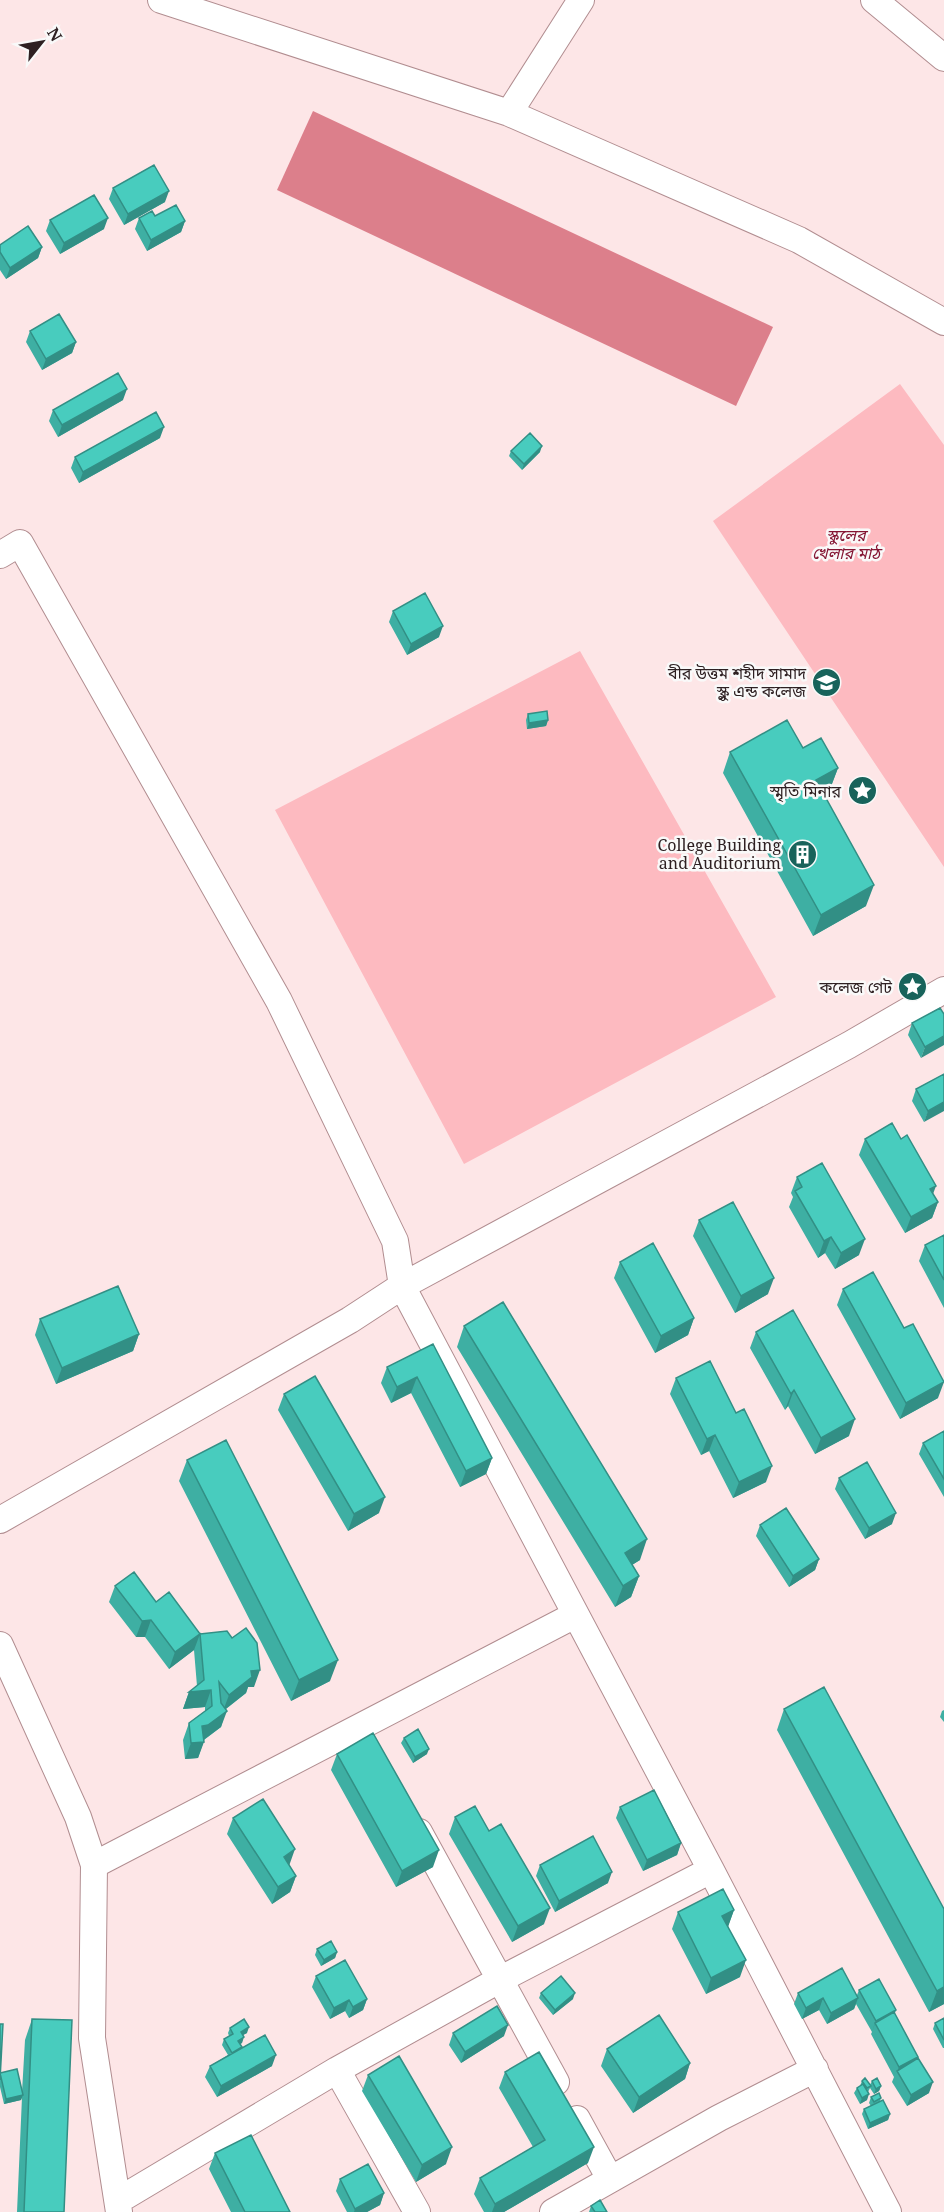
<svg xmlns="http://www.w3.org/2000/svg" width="944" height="2212" font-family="'Noto Serif','Noto Sans Bengali',serif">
<rect width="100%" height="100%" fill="#fde6e7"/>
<path fill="#fdbac0" d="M900 384 944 445V867L713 521Z
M580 651 776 997 464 1164 275 810Z"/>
<path fill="#dc7f8b" d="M313 111 773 327 736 406 277 190Z"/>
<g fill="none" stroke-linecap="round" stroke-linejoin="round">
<defs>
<path id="minor" d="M161 0 509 113 799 240 944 322
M874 0 944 58
M509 113 581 0
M0 555 20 543 279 1001 395 1241 402 1286 711 1870 888 2212
M0 1520 350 1320 402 1286 849 1045 944 990
M0 1645 78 1817 94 1865 92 2038 119 2212
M419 1832 556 2082
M94 1865 575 1615
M337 2070 417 2212
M577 2119 610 2179
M119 2200 337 2070 499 1980 711 1870
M553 2212 719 2118 815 2069"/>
</defs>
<use href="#minor" stroke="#b18d90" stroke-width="28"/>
<use href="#minor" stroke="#fff" stroke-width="26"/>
</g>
<path fill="#3eafa3" d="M113 188 165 202 124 225 109 199Z
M155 216 185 221 181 232 147 251 135 229 139 218Z
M50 220 104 229 60 254 46 231Z
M0 245 42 247 38 258 6 279 0 270Z
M30 331 76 342 72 353 42 370 26 342Z
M123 400 58 437 49 421 53 410Z
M160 438 79 483 71 468 75 457Z
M511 451 540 452 522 470 509 456Z
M393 611 439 637 407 655 389 622Z
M528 714 548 720 546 726 527 729 526 720Z
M803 748 838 768 830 789 823 793 866 906 813 936 723 773 730 752Z
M940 1008 921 1058 908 1035 912 1023Z
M944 1074 924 1122 912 1101 916 1089Z
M865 1139 933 1194 938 1202 932 1218 905 1233 859 1155Z
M797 1177 859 1255 835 1269 825 1253 818 1258 789 1207 793 1197 791 1193Z
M699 1220 768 1294 735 1313 693 1236Z
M944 1235V1308L919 1261 925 1245Z
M620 1262 694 1318 688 1335 655 1353 614 1278Z
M843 1289 938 1398 900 1419 837 1305Z
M40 1319 139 1334 133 1351 56 1384 35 1335Z
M464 1326 640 1560 632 1565 639 1576 631 1597 615 1607 457 1347Z
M756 1332 849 1436 815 1454 788 1406 785 1410 750 1348Z
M433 1344 492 1458 486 1474 460 1487 411 1393 391 1403 381 1383 387 1367Z
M676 1378 766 1482 733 1498 709 1451 701 1455 670 1394Z
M284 1394 379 1513 348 1531 278 1410Z
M944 1431V1497L919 1454 923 1443Z
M187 1460 330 1681 291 1701 179 1481Z
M839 1478 892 1524 865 1539 835 1489Z
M760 1525 819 1559 815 1570 789 1587 756 1536Z
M115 1586 156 1602 200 1634 254 1687H248L246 1693 226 1709 221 1727 204 1740 198 1758 185 1759 183 1740 189 1723 205 1711V1707L183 1709 189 1692 197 1686 194 1650 169 1669 145 1637H136L109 1602Z
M784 1709 944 2004 929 2012 777 1730Z
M944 1710V1722L940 1717 942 1711Z
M404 1738 427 1754 413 1763 401 1743Z
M337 1754 433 1867 396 1887 331 1770Z
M620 1807 681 1843 677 1855 643 1871 616 1818Z
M455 1817 544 1924 512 1942 449 1834Z
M233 1818 289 1865 296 1876 290 1892 272 1904 227 1834Z
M540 1865 608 1883 555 1912 536 1876Z
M734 1910 728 1926 740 1977 706 1994 672 1929 678 1912Z
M317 1949 337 1952 335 1958 321 1966 315 1955Z
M316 1976 367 1999 363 2010 349 2018 345 2011 330 2019 312 1987Z
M859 1990 896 2010 894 2013 917 2059 929 2093 907 2106 892 2082 894 2077 871 2034 872 2032 856 2004 854 2009 827 2024 819 2010 802 2019 794 2004 798 1993 857 1995Z
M541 1993 573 1999 553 2015 539 1998Z
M944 2018V2048H943L933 2029 935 2023Z
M32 2019 64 2212H17L22 2097 21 2100 4 2104 0 2087V2073L22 2092 25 2040Z
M230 2028 247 2033 243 2035 242 2043 240 2044 242 2047 272 2066 217 2097 205 2077 210 2066 228 2055 222 2045 224 2039 229 2036 228 2033Z
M453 2033 504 2036 461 2063 449 2045Z
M607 2049 690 2063 685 2079 633 2113 601 2066Z
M505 2072 588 2163 504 2212H484L474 2194 480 2178 533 2147 499 2088Z
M368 2075 446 2164 416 2182 362 2091Z
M862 2081 870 2085 872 2081 881 2086 879 2091 874 2094 870 2088 868 2092 867 2100 860 2104 854 2093 857 2088 860 2086Z
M871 2097 881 2098 880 2101 890 2114 888 2120 868 2129 862 2114 864 2109 871 2106 869 2103Z
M215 2153 290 2212H231L209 2169Z
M340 2179 384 2193 380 2205 367 2212H347L336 2191Z
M591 2206 607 2212H589Z"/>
<path fill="#328f85" d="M169 191 165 202 124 225 128 214Z
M108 218 104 229 60 254 64 243Z
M185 221 181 232 147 251 151 240Z
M42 247 38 258 6 279 10 268Z
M76 342 72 353 42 370 46 359Z
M127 389 123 400 58 437 62 425Z
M164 427 160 438 79 483 83 472Z
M542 446 540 452 522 470 524 464Z
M443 626 439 637 407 655 411 644Z
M548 720 546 726 527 729 529 723Z
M838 768 830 789 808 801 816 780Z
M874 885 866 906 813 936 821 915Z
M944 1036V1045L921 1058 925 1047Z
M944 1102V1111L924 1122 928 1111Z
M936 1186 930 1202V1189Z
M938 1202 932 1218 905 1233 911 1217Z
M831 1237 825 1253 818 1258 824 1241Z
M865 1239 859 1255 835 1269 841 1253Z
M774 1278 768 1294 735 1313 741 1296Z
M694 1318 688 1335 655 1353 661 1336Z
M139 1334 133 1351 56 1384 62 1368Z
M417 1377 411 1393 391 1403 397 1387Z
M944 1382 938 1398 900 1419 906 1403Z
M794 1390 788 1406 785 1410 791 1394Z
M855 1419 849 1436 815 1454 821 1438Z
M715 1435 709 1451 701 1455 707 1439Z
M492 1458 486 1474 460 1487 466 1471Z
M772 1466 766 1482 733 1498 739 1482Z
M385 1497 379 1513 348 1531 354 1514Z
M896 1513 892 1524 865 1539 869 1528Z
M647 1539 640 1560 617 1574 625 1553Z
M819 1559 815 1570 789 1587 793 1576Z
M639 1576 631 1597 615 1607 623 1586Z
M151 1620 145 1637H136L142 1621Z
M200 1634 194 1650 169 1669 175 1652Z
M338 1660 330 1681 291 1701 299 1680Z
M260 1670 254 1687H248L246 1693 223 1711 229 1695 251 1671Z
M211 1690 205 1707 183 1709 189 1692Z
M227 1711 221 1727 202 1741V1726Z
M204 1742 198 1758 185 1759 191 1743Z
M429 1749 427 1754 413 1763 415 1757Z
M681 1843 677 1855 643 1871 647 1860Z
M295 1849 289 1866 284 1857Z
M439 1850 433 1867 396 1887 402 1871Z
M612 1872 608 1883 555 1912 559 1901Z
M296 1876 290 1892 272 1904 278 1887Z
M550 1908 544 1924 512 1942 518 1926Z
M734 1910 728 1927 722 1916Z
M337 1952 335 1958 321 1966 324 1960Z
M746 1960 740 1977 706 1994 711 1978Z
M944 1987V2004L929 2012 937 1991Z
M575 1993 573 1999 553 2015 555 2010Z
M823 1998 819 2010 802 2019 806 2008Z
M858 1998 854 2009 827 2024 831 2013Z
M367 1999 363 2010 349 2018 353 2007Z
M349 2000 345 2011 330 2019 334 2008Z
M896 2010 892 2021 875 2023 872 2032 876 2021Z
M508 2025 504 2036 461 2063 465 2052Z
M249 2027 247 2033 239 2037 241 2032Z
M244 2037 242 2043 236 2046 238 2041Z
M276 2055 272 2066 217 2097 221 2086Z
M918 2057 914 2068 897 2072 899 2067Z
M690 2063 685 2079 633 2113 639 2097Z
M933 2082 929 2093 907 2106 911 2095Z
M881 2086 879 2091 874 2094 876 2089Z
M869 2094 867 2100 860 2104 862 2098Z
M23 2095 21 2100 4 2104 6 2099Z
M890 2114 888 2120 868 2129 870 2123Z
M452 2147 446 2164 416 2182 422 2165Z
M594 2147 588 2163 504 2212H492L495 2204Z
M384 2193 380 2205 367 2212H354L355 2209Z"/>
<path fill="#48ccbe" stroke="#328f85" stroke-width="1.5" d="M154 165 169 191 128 214 113 188Z
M94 195 108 218 64 243 50 220Z
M176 205 185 221 151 240 139 218 152 211 155 216Z
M28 226 42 247 10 268 0 252V245Z
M59 314 76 342 46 359 30 331Z
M118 373 127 389 62 425 53 410Z
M156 412 164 427 83 472 75 457Z
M530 433 542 446 524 464 511 451Z
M425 593 443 626 411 644 393 611Z
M547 711 548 720 529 723 528 714Z
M787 720 803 748 821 738 838 768 816 780 874 885 821 915 730 752Z
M940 1008 944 1014V1036L925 1047 912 1023Z
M944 1074V1102L928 1111 916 1089Z
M892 1123 901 1139 907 1135 936 1186 930 1189 938 1202 911 1217 865 1139Z
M822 1163 865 1239 841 1253 831 1237 824 1241 795 1191 802 1187 797 1177Z
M733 1202 774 1278 741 1296 699 1220Z
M944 1235V1280L925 1245Z
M653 1243 694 1318 661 1336 620 1262Z
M873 1272 904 1328 913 1324 944 1382 906 1403 843 1289Z
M118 1286 139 1334 62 1368 40 1319Z
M503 1302 647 1539 625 1553 639 1576 623 1586 464 1326Z
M793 1310 855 1419 821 1438 794 1390 791 1394 756 1332Z
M433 1344 492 1458 466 1471 417 1377 397 1387 387 1367Z
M710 1361 736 1413 744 1409 772 1466 739 1482 715 1435 707 1439 676 1378Z
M315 1376 385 1497 354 1514 284 1394Z
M944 1431V1479L923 1443Z
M226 1440 338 1660 299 1680 187 1460Z
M867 1462 896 1513 869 1528 839 1478Z
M786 1508 819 1559 793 1576 760 1525Z
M134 1572 156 1602 169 1592 200 1634 227 1631 232 1638 246 1628 257 1643 260 1670 251 1671 252 1677 229 1695 219 1682 221 1703 227 1711 208 1725 202 1726 204 1742 191 1743 189 1723 212 1706 211 1690 189 1692 204 1680 200 1634 175 1652 151 1620 142 1621 115 1586Z
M824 1687 944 1909V1987L937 1991 784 1709Z
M418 1729 429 1749 415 1757 404 1738Z
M373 1733 439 1850 402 1871 337 1754Z
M654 1790 681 1843 647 1860 620 1807Z
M263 1799 295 1849 284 1857 296 1876 278 1887 233 1818Z
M475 1806 489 1831 501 1824 550 1908 518 1926 455 1817Z
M593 1836 612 1872 559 1901 540 1865Z
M723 1889 734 1910 722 1916 746 1960 711 1978 678 1912Z
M331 1941 337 1952 324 1960 317 1949Z
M345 1960 367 1999 353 2007 349 2000 334 2008 316 1976Z
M842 1968 858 1998 831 2013 823 1998 806 2008 798 1993Z
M561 1976 575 1993 555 2010 541 1993Z
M879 1979 896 2010 876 2021 859 1990Z
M497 2006 508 2025 465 2052 453 2033Z
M894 2012 918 2057 899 2067 875 2023Z
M659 2015 690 2063 639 2097 607 2049Z
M944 2018V2040L935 2023Z
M32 2019 72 2020 64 2212H24Z
M244 2019 249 2027 241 2032 244 2037 238 2041 242 2047 232 2053 224 2039 233 2034 230 2028Z
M0 2024H3L0 2080Z
M265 2035 276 2055 221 2086 210 2066Z
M539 2052 594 2147 495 2204 480 2178 545 2140 505 2072Z
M399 2056 452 2147 422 2165 368 2075Z
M918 2058 933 2082 911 2095 897 2071Z
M17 2069 23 2095 6 2099 0 2073Z
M865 2078 871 2086 867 2088 862 2081Z
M877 2078 881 2086 876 2089 872 2081Z
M863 2084 869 2094 862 2098 857 2088Z
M879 2093 881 2098 874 2102 871 2097Z
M883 2100 890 2114 870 2123 864 2109Z
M251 2135 290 2212H245L215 2153Z
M368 2164 384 2193 355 2209 340 2179Z
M600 2200 607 2212H595L591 2206Z"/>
<defs>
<symbol id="university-disc" viewBox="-11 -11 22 22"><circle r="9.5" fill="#18635b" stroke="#f9f9f9"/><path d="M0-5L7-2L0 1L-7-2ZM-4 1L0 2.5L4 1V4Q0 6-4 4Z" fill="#fff"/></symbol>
<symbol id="sight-disc" viewBox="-11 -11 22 22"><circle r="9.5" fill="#18635b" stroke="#f9f9f9"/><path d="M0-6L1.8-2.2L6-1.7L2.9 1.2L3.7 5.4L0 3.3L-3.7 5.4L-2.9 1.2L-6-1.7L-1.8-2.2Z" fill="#fff"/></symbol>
<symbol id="building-disc" viewBox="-11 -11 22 22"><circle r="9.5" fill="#18635b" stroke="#f9f9f9"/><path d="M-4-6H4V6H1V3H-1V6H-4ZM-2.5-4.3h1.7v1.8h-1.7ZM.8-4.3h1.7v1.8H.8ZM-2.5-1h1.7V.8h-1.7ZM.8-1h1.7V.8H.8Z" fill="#fff"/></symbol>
</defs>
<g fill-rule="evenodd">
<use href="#university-disc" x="810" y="666" width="33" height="33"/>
<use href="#sight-disc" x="846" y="774" width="33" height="33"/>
<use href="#building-disc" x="786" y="838" width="33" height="33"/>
<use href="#sight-disc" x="896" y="970" width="33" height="33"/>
</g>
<g text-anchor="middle" stroke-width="5" stroke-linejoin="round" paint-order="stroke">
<g font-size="16" font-style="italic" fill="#841432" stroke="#f9f9f9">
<text x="846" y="541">স্কুলের<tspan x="846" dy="18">খেলার মাঠ</tspan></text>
</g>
<g font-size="16" fill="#2e2022" stroke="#f9f9f9" text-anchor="end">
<text x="806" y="679">বীর উত্তম শহীদ সামাদ<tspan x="806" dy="18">স্কুল এন্ড কলেজ</tspan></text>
<text x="841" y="797">স্মৃতি মিনার</text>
<text x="781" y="851">College Building<tspan x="781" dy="18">and Auditorium</tspan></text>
<text x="892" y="993">কলেজ গেট</text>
</g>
</g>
<g transform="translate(42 42) rotate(59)" stroke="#f9f9f9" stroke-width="4.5" paint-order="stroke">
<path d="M0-4.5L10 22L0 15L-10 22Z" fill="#2e2022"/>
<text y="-9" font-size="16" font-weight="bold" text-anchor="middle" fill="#2e2022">N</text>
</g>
</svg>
